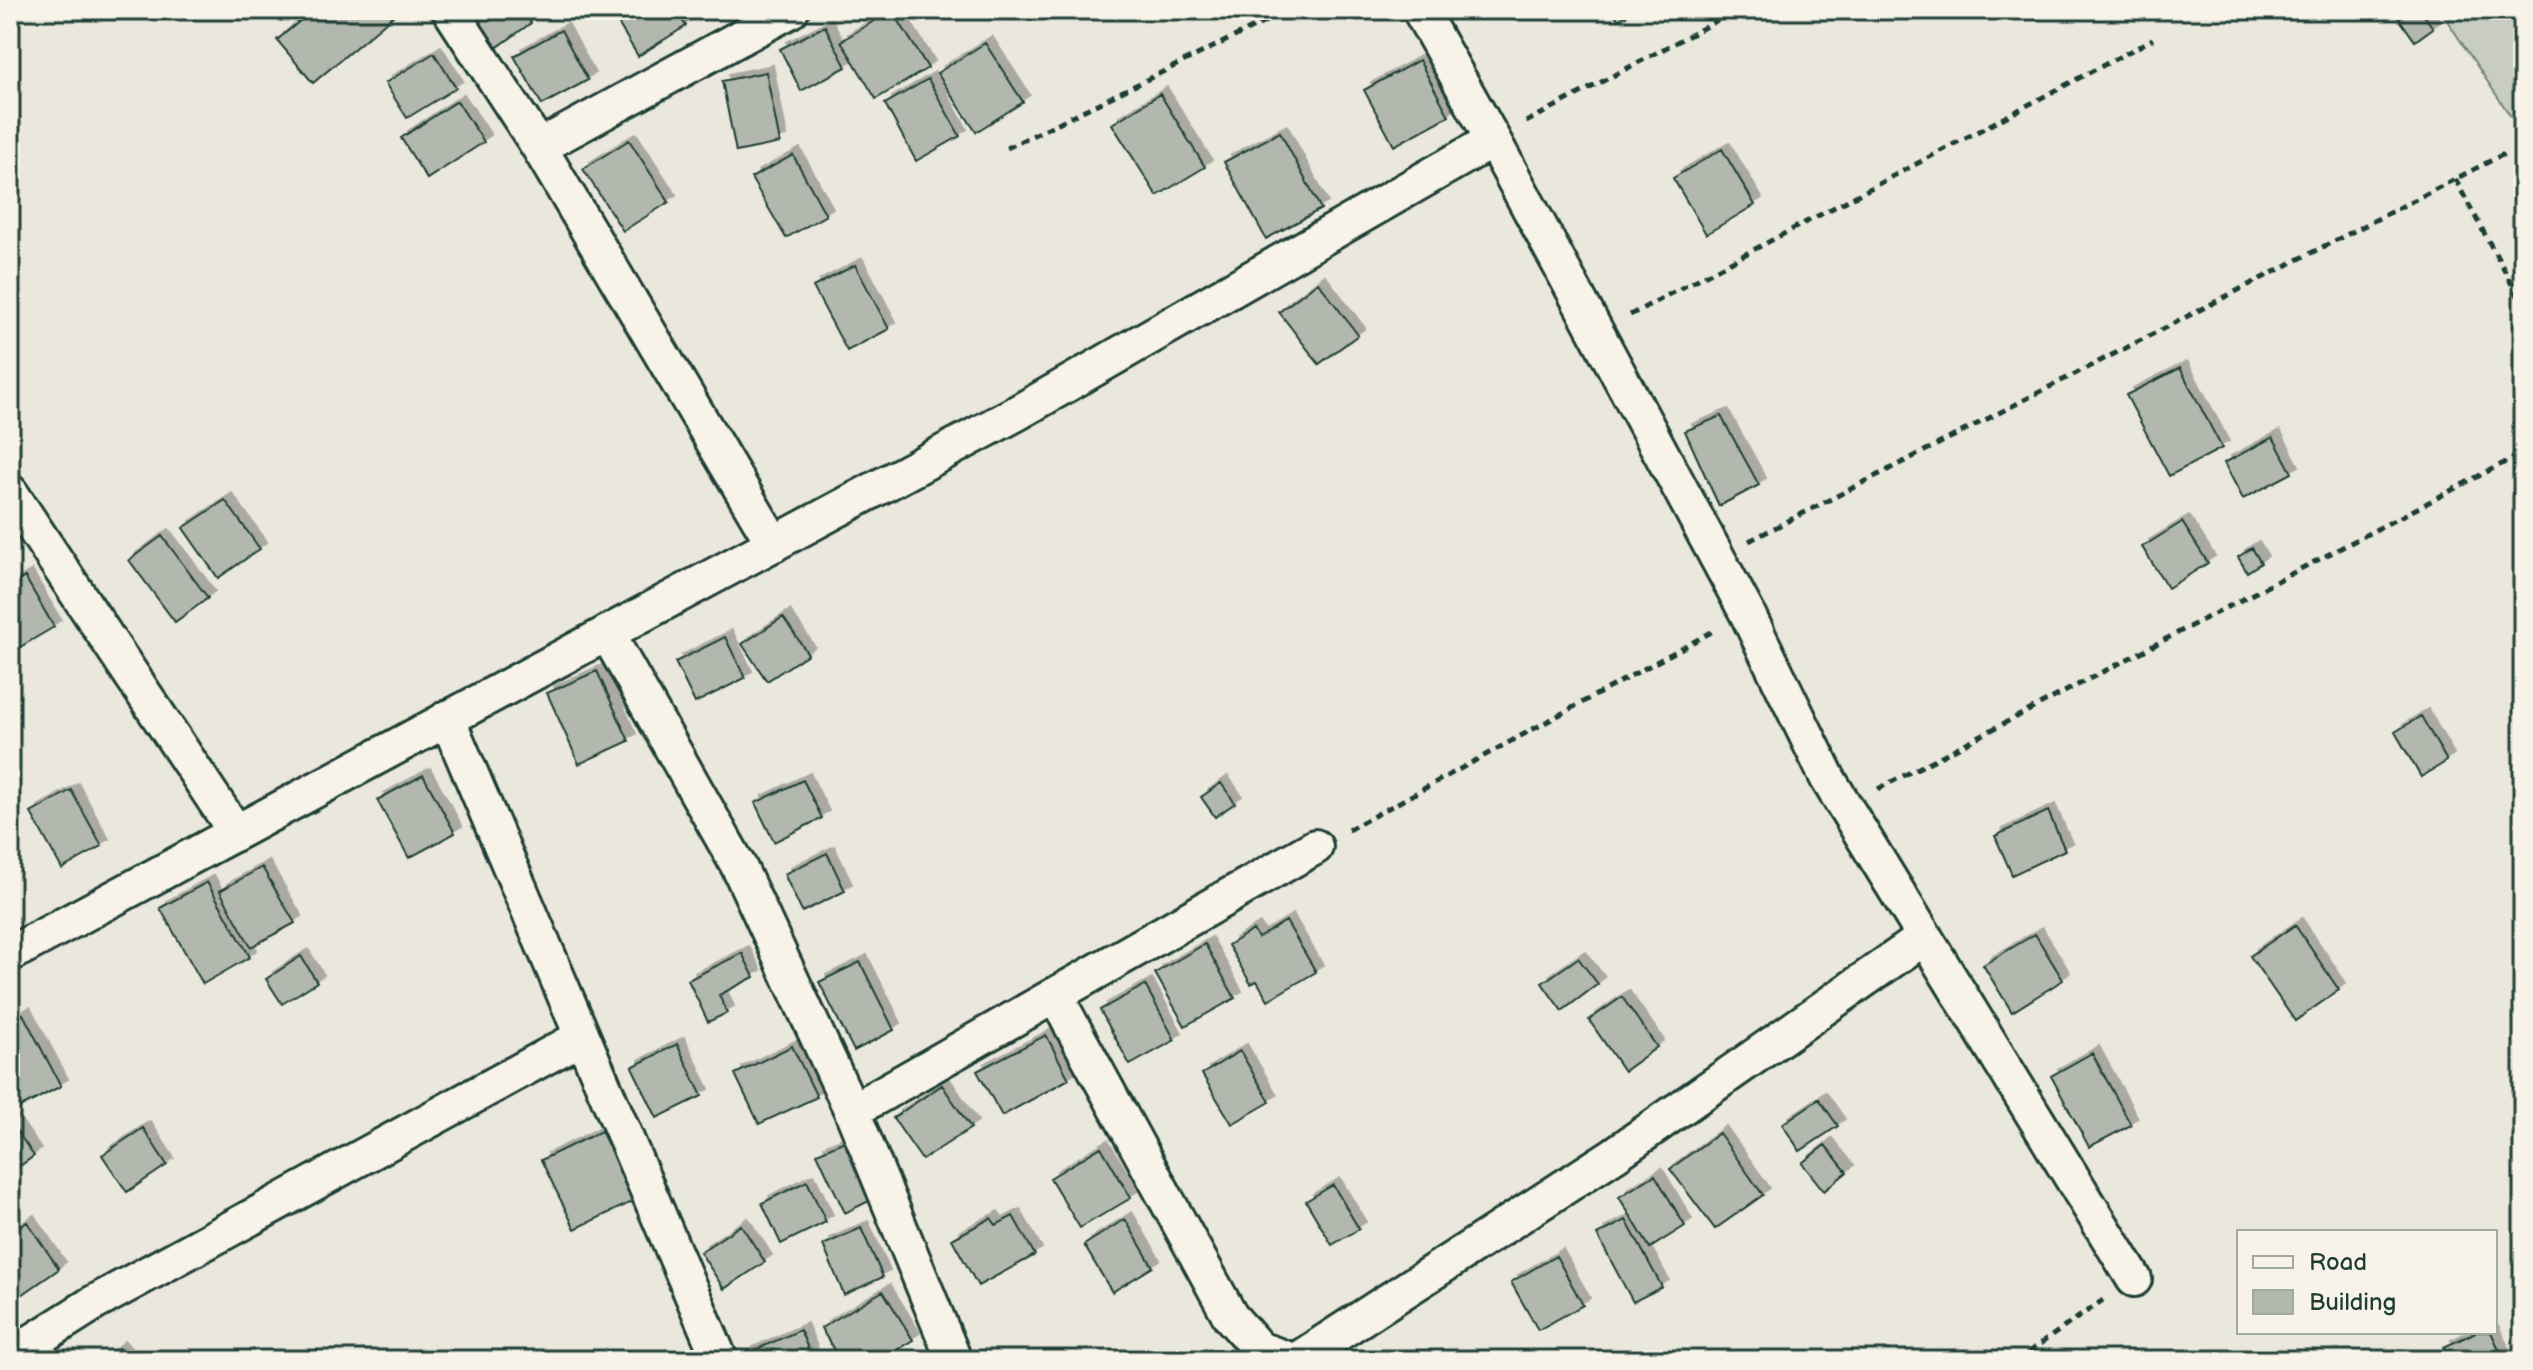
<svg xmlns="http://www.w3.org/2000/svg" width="2533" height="1370" font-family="'Balsamiq Sans',sans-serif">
<defs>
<filter id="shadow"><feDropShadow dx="7" dy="-7" stdDeviation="0" flood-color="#0004"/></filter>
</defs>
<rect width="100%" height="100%" fill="#eae8dd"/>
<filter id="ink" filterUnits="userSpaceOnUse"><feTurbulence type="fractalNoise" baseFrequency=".0125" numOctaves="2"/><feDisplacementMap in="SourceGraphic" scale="16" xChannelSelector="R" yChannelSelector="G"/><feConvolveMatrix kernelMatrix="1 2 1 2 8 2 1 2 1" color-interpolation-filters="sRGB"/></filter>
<g filter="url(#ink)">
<path fill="#c8ccc1" stroke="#74847a" stroke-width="2" d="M2440 10H2523V135Z"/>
<path fill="#b2b8ae" stroke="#1f3d34" stroke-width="2" filter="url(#shadow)" d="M313 10H400L313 83 277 40Z
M476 10H522L531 23 495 49 470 14Z
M610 10H676L686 26 638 56Z
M892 10 928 68 876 99 841 41Z
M1613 10H1637L1618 20Z
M2393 10H2420L2433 28 2415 41Z
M825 26 846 67 801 91 780 49Z
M561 30 588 80 542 105 514 56Z
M985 43 1023 102 976 132 937 73Z
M434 53 456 88 407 118 385 83Z
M1419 60 1449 116 1394 146 1364 90Z
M766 72 780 143 736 152 722 81Z
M928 79 960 136 916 161 885 104Z
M1160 94 1205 167 1157 196 1112 124Z
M457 101 484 142 427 179 401 138Z
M1280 132 1321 209 1266 239 1224 162Z
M629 140 669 202 623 231 583 169Z
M1722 149 1755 205 1706 234 1673 178Z
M793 155 826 215 786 238 751 178Z
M855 265 889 329 847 351 813 287Z
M1318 282 1358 335 1319 364 1279 312Z
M2180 368 2222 448 2169 476 2126 395Z
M1721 416 1759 485 1719 506 1685 431Z
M2273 437 2292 473 2243 499 2224 463Z
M225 500 260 549 218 578 183 528Z
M2182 522 2208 563 2168 588 2142 547Z
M162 536 208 598 175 622 129 560Z
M2252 548 2261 563 2247 572 2238 557Z
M25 577 54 627 10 653V586Z
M783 617 808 654 767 681 742 644Z
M725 637 745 678 695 703 675 662Z
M597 671 629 741 579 764 547 693Z
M2421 716 2447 761 2421 777 2395 732Z
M423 775 455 833 409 858 377 800Z
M803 780 822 818 774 842 755 803Z
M1221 783 1235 803 1215 817 1201 797Z
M71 790 102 846 62 869 31 813Z
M2048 811 2065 850 2012 875 1995 836Z
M827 853 845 891 802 912 784 874Z
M262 867 295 923 251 947 220 891Z
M207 882 250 957 203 984 160 908Z
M1286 921 1316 972 1268 1000 1257 981 1251 984 1228 945 1253 930 1258 938Z
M2295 925 2339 990 2295 1021 2250 956Z
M2035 934 2063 980 2012 1012 1983 965Z
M1205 944 1235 998 1185 1026 1155 973Z
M742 953 754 977 719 995 727 1013 708 1022 688 980Z
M301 956 317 982 282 1004 266 979Z
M1578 958 1598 984 1562 1011 1542 983Z
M860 962 894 1030 854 1051 819 982Z
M1145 985 1175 1040 1130 1065 1100 1010Z
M1622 997 1657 1047 1624 1071 1589 1020Z
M23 1014 61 1086 10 1113V1021Z
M1046 1035 1069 1079 1002 1116 977 1071Z
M677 1044 702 1096 657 1118 632 1067Z
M792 1046 817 1097 759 1124 735 1074Z
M1240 1051 1270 1102 1232 1124 1202 1074Z
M2092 1053 2131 1125 2089 1147 2051 1076Z
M942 1085 971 1128 922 1160 893 1118Z
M1819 1099 1838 1126 1800 1151 1782 1124Z
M10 1121 34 1156 10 1173Z
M143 1128 167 1165 127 1192 102 1155Z
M601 1131 636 1200 575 1229 541 1160Z
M1719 1133 1763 1195 1715 1229 1670 1169Z
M847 1140 875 1198 845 1213 817 1153Z
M1825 1145 1847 1172 1824 1191 1802 1163Z
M1101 1147 1131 1198 1080 1228 1050 1178Z
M1655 1175 1685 1226 1650 1248 1619 1197Z
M807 1181 826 1222 781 1244 762 1203Z
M1333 1185 1359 1229 1332 1245 1306 1201Z
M1013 1216 1035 1255 978 1286 952 1239 991 1218 996 1225Z
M1125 1219 1153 1267 1112 1292 1084 1245Z
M1626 1220 1662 1287 1633 1302 1597 1235Z
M27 1222 59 1269 16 1299 10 1289V1234Z
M741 1225 765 1262 724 1289 700 1252Z
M861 1228 883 1277 844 1295 823 1245Z
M1556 1256 1583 1305 1538 1330 1511 1282Z
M883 1291 913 1340 880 1360H840L821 1328Z
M800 1330 813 1360H749L746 1354Z
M2476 1332H2491L2504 1360H2450L2444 1347Z
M118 1348 128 1360H104Z"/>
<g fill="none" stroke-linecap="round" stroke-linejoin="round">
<defs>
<path id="street" d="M450 10 539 147 774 544
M1493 140 1747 613 1828 779 2134 1279
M539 147 791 10
M10 492 235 831
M607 633 739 867 852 1111 954 1360
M447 718 720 1360
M10 954 1017 413 1493 140 1420 10
M1055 995 1230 1316 1259 1349 1290 1360
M852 1111 1315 847
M10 1356 94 1303 582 1037
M1297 1360 1614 1155 1925 937"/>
</defs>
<use href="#street" stroke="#1f3d34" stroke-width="40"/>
<path stroke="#1f3d34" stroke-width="5" stroke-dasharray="8 6" stroke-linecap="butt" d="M1526 122 1737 10
M1007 148 1289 10
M2455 179 2523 305
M1630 315 2153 39
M1749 541 2504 154
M1878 789 2523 453
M1348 830 1715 630
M2017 1360 2103 1300"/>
<use href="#street" stroke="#f7f3e8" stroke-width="34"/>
</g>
</g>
<rect width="2533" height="1370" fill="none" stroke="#f7f3e8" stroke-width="40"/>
<rect x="20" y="20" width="2493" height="1330" fill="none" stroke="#1f3d34" stroke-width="3" filter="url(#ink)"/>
<rect x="2237" y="1230" width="260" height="104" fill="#f7f3e8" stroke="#a1aaa0" stroke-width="2"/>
<rect x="2253" y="1256" width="40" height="12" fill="#f7f3e8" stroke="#a1aaa0" stroke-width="2"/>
<text x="2309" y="1270" font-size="24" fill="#1f3d34">Road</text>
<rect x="2253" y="1290" width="40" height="24" fill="#b2b8ae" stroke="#a1aaa0" stroke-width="2"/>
<text x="2309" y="1310" font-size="24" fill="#1f3d34">Building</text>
</svg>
